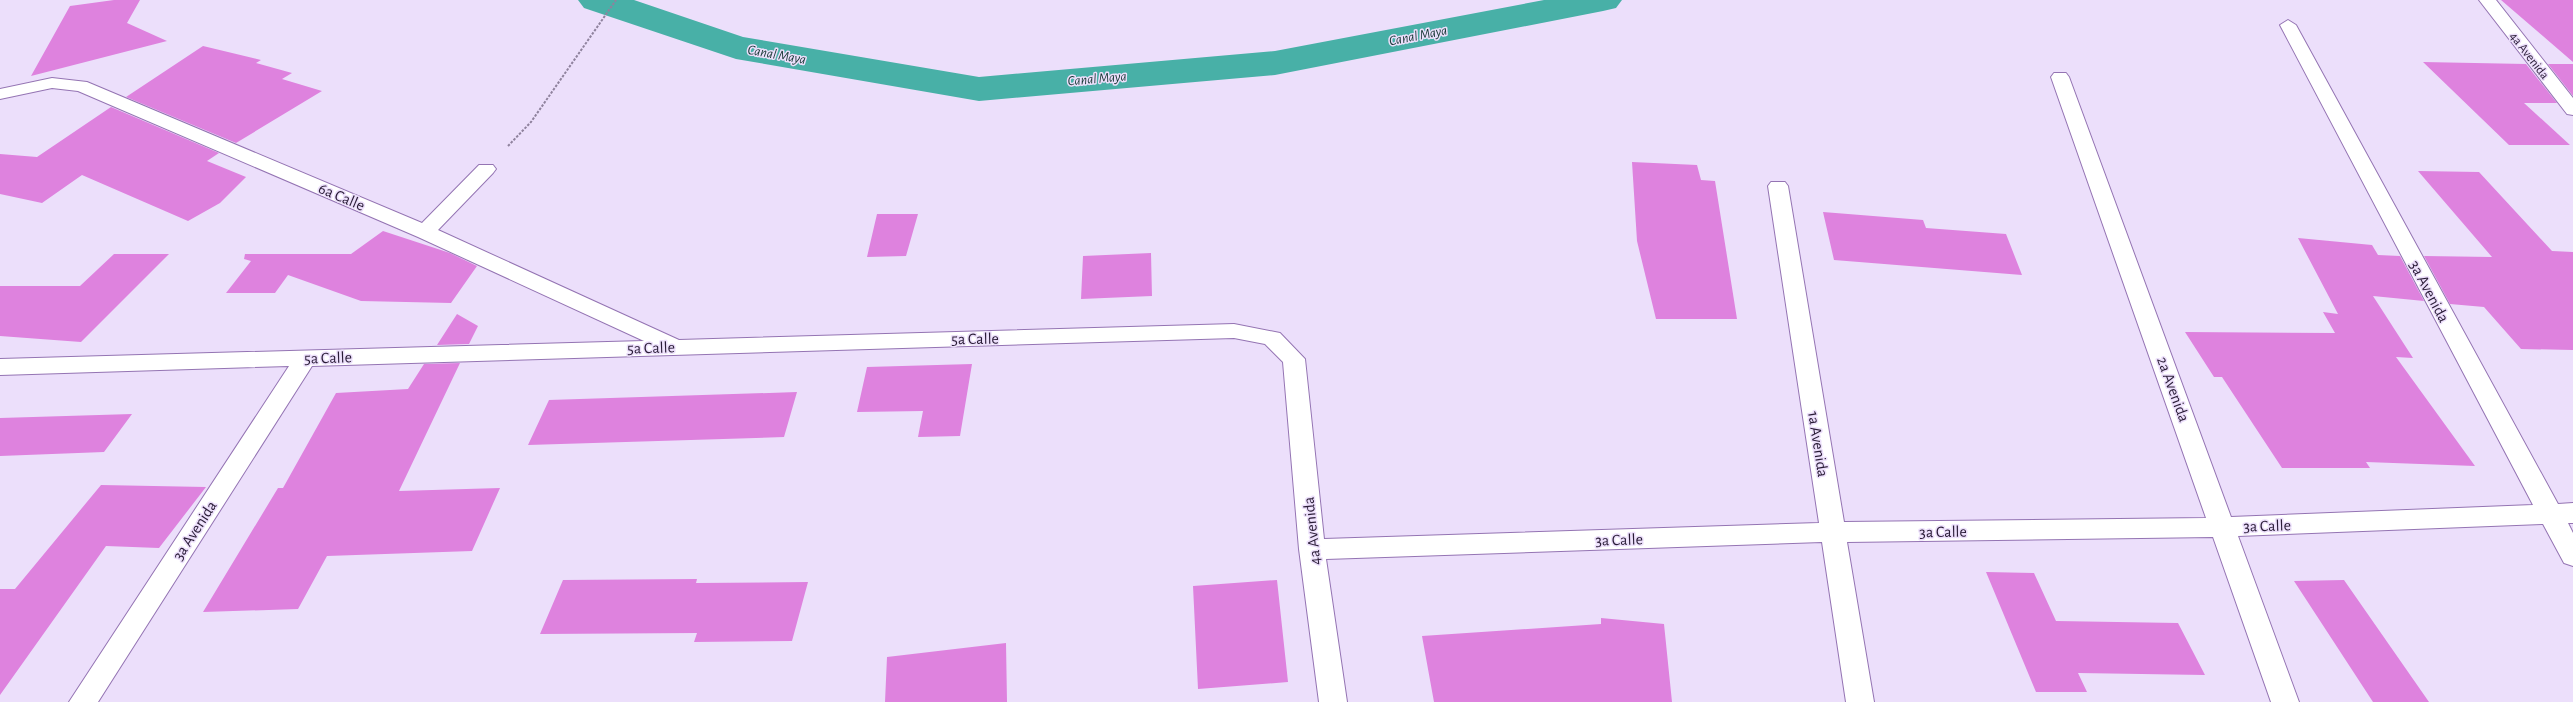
<svg xmlns="http://www.w3.org/2000/svg" width="2573" height="702" font-family="'Alegreya Sans',sans-serif">
<rect width="100%" height="100%" fill="#ecdffb"/>
<g fill="none" stroke-linecap="round" stroke-linejoin="round">
<path fill="#48b0a7" fill-rule="evenodd" d="M578 0H634L743 37 979 77 1275 51 1544 0H1622L1616 8 1603 11 1275 75 979 101 736 59 584 8Z"/>
</g>
<path fill="#de82de" d="M114 0H140L127 23 167 41 31 76 70 6Z
M2501 0H2573V62Z
M203 46 261 60 256 63 292 73 282 79 322 91 236 143 126 97Z
M2423 62 2526 64 2557 103H2524L2570 145H2509Z
M2548 64H2573V96Z
M111 107 219 153 207 161 246 177 220 203 188 221 82 175 42 203 0 194V154L37 157Z
M1632 162 1697 165 1701 180 1715 181 1737 319H1656L1637 241Z
M2418 171 2479 172 2552 251 2573 252V350L2521 349 2484 307 2450 304 2424 256 2492 257Z
M1823 212 1923 220 1926 228 2006 234 2022 275 1834 260Z
M877 214H918L906 256 867 257Z
M383 231 450 253 477 266 451 303 361 301 288 275 275 293H226L251 261 244 259 245 254H351Z
M2298 238 2372 245 2378 255 2400 256 2424 301 2373 296 2413 358 2396 357 2475 466 2366 462 2370 468H2282L2222 377H2214L2185 332 2335 333 2323 312 2338 314Z
M1151 253 1152 296 1081 299 1083 256Z
M114 254H169L81 342 0 336V286H80Z
M457 314 478 326 469 344 437 345Z
M460 363 399 491 500 488 472 551 327 556 298 609 203 612 278 488H283L336 393 408 389 424 364Z
M972 364 960 436 918 437 923 411 857 412 867 367Z
M797 392 784 437 528 445 549 400Z
M132 414 104 452 0 456V418Z
M101 485 206 487 159 548 106 546 0 695V589H15Z
M1986 572 2034 573 2056 621 2178 623 2205 675 2078 673 2087 692H2036Z
M697 579 696 583 808 582 792 641 694 642 697 633 540 634 563 580Z
M1277 580 1288 682 1198 689 1193 586Z
M2344 580 2429 702H2373L2294 581Z
M1601 618 1664 624 1672 702H1434L1422 636 1601 624Z
M1006 643 1007 702H885L887 657Z"/>
<g fill="none" stroke-linecap="round" stroke-linejoin="round">
<defs>
<path id="minor" d="M2479 0H2496L2573 98V115L2567 114Z
M2288 20 2296 25 2558 504 2573 503V523H2568L2573 533V566L2564 563 2543 524 2238 536 2299 702H2271L2213 537 1847 542 1874 702H1846L1822 542 1326 559 1347 702H1319L1299 549 1283 362 1265 344 1234 338 312 366 98 702H69L289 366 0 375V359L644 341 418 237 78 91 52 88 0 99V89L52 78 87 82 422 223 479 165H493L496 169 493 173 438 230 679 340 1234 324 1280 333 1305 359 1324 539 1819 523 1768 186 1771 182H1785L1788 186 1844 522 2206 518 2051 77 2054 73H2066L2069 77 2231 517 2533 505 2280 25Z"/>
</defs>
<use href="#minor" stroke="#9474b3" stroke-width="2"/>
<path stroke="#8f829d" stroke-width="2" stroke-dasharray="2.5 1.5" stroke-linecap="butt" d="M508 146 531 122 616 0"/>
<use href="#minor" fill="#fff" fill-rule="evenodd"/>
</g>
<g text-anchor="middle" stroke-width="3" stroke-linejoin="round" paint-order="stroke">
<g font-size="13" fill="#291c36" stroke="#ecdffb">
<text transform="translate(2530 55) rotate(52)" y="5">4a Avenida</text>
</g>
<g font-size="14" font-style="italic" fill="#163633" stroke="#ecdffb">
<text transform="translate(1418 35) rotate(-11)" y="5">Canal Maya</text>
<text transform="translate(777 54) rotate(10)" y="5">Canal Maya</text>
<text transform="translate(1097 78) rotate(-5)" y="5">Canal Maya</text>
</g>
<g font-size="16" fill="#291c36" stroke="#ecdffb">
<text transform="translate(342 196) rotate(23)" y="6">6a Calle</text>
<text transform="translate(2430 291) rotate(62)" y="6">3a Avenida</text>
<text transform="translate(975 338) rotate(-1)" y="6">5a Calle</text>
<text transform="translate(651 347) rotate(-2)" y="6">5a Calle</text>
<text transform="translate(328 357) rotate(-2)" y="6">5a Calle</text>
<text transform="translate(2174 389) rotate(70)" y="6">2a Avenida</text>
<text transform="translate(1819 444) rotate(81)" y="6">1a Avenida</text>
<text transform="translate(2267 525) rotate(-2)" y="6">3a Calle</text>
<text transform="translate(194 530) rotate(-57)" y="6">3a Avenida</text>
<text transform="translate(1311 531) rotate(-96)" y="6">4a Avenida</text>
<text transform="translate(1943 531) rotate(-1)" y="6">3a Calle</text>
<text transform="translate(1619 539) rotate(-2)" y="6">3a Calle</text>
</g>
</g>
</svg>
